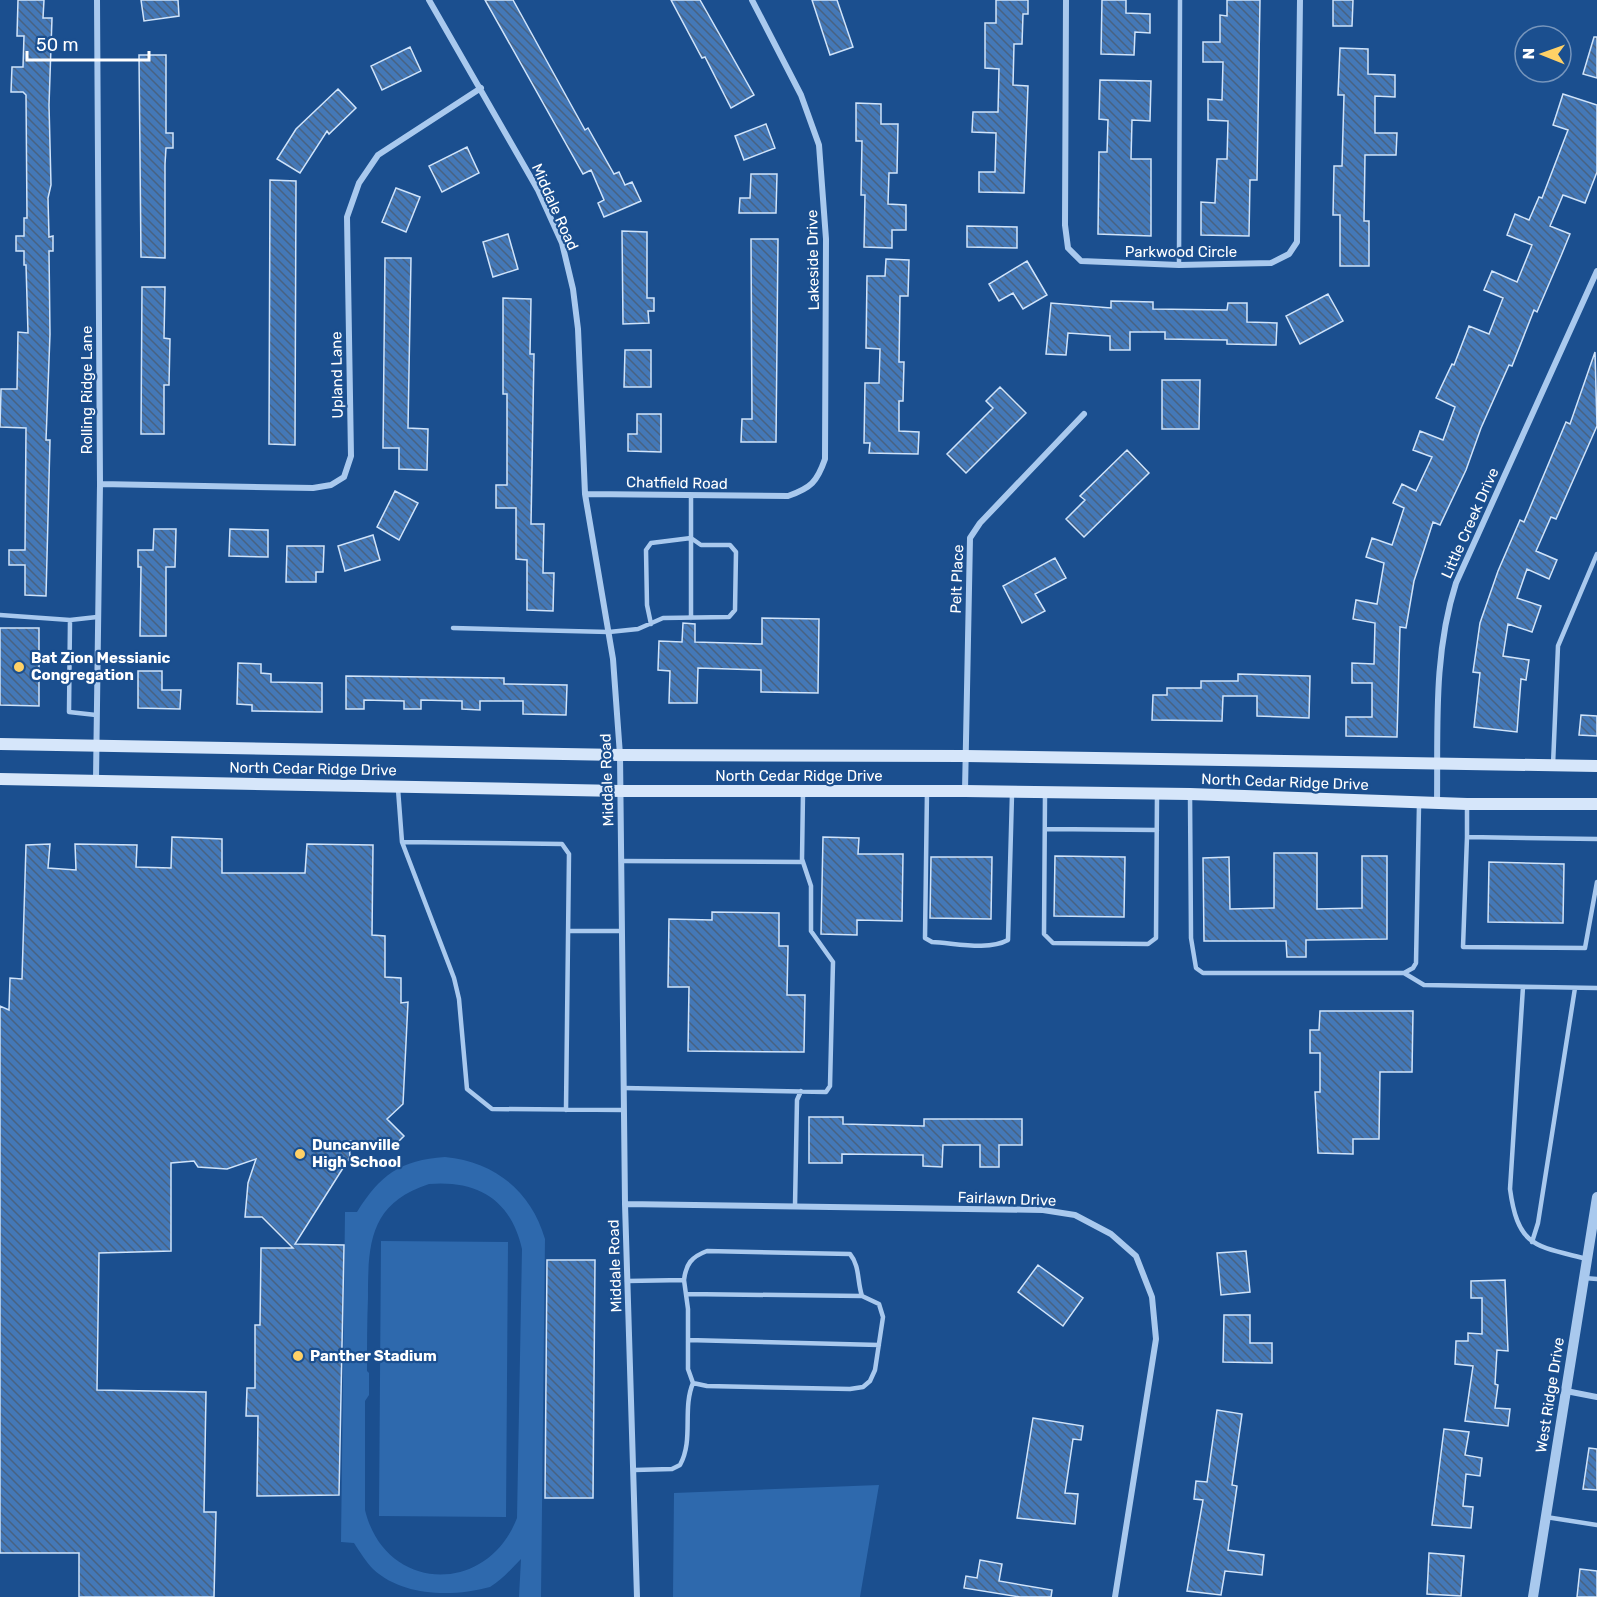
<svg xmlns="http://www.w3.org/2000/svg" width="1597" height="1597" font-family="Rubik,sans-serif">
<defs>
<pattern id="building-back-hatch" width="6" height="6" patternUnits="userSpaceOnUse" patternTransform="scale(1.5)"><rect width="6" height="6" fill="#4478b7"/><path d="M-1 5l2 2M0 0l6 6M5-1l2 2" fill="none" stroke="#486282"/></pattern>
</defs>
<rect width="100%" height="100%" fill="#1b4f8f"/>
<path fill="#2e69ad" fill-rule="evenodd" d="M445 1157C495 1162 531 1191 545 1239L541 1597H519L521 1559C511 1569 502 1580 490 1587 453 1597 403 1597 373 1569 366 1562 360 1552 354 1543L341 1542 345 1212H357C380 1175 400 1160 445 1157ZM429 1184C478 1180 511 1200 522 1249L517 1518C487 1596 385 1593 365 1510V1401L369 1395V1373L367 1371C367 1347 367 1322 368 1297 368 1243 370 1203 429 1184Z
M381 1241 508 1242 506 1517 379 1516Z
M879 1485 860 1597H673L674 1493Z"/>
<path fill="url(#building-back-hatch)" stroke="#cfe3fa" stroke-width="1.5" d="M18 0H44L43 18H52L49 105 51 185 48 198 49 237 53 236V251H49L50 334 46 440H50L46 596 25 595V565H9V550H25L26 428 0 427 1 389H17L18 332 28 333 26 265H24V251H16V236H24V218H27L26 95 23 92H11L12 67H23L24 36H17Z
M141 0H178L179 16 144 21Z
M485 0H513L585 130 588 128 614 174 619 172 625 185 632 182 641 201 604 217 598 203 604 200 591 170 583 174Z
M671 0H700L754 95 731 108 705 57 702 58Z
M812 0H837L853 47 830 55Z
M996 0H1028V14H1023L1022 44H1014L1013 85 1028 86 1024 193 979 192V172H995L996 133 972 132 973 112H998L999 69 985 68V23H996Z
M1102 0H1126V13L1150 14V33L1135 32 1134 55 1101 54Z
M1227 0H1260L1257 180H1250L1249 236 1201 235V202L1215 203 1217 159H1227L1228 121 1208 120V99L1222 100 1223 62H1203V42H1220V15L1227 16Z
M1333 0H1353L1352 26H1333Z
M1594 37H1597V78L1583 74Z
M410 47 421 71 382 90 371 66Z
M1340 48 1368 49V74L1395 75V97L1375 96V133H1397L1396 155H1365L1364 221H1369V266H1340V215H1333L1334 166H1342L1344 95H1338Z
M139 55H166V133H173V148H166L165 164V258L141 257Z
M1100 80 1151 81 1150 121 1132 120 1131 159H1151V236L1098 234 1099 152H1107L1108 120 1099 119Z
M338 89 356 108 329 134 327 131 300 173 277 159 296 129Z
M1563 94 1597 105V172L1585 203 1563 195 1550 226 1570 234 1561 256 1537 312 1534 310 1512 366 1509 365 1481 428 1466 470 1440 525 1433 522 1414 581 1406 628 1400 627 1397 737 1346 736V717H1372V683H1352V663L1374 664 1375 623 1353 619 1356 600 1377 604 1384 563 1366 557 1372 538 1392 545 1404 508 1393 503 1402 484 1416 491 1432 457 1413 450 1420 431 1443 440 1455 407 1436 398 1452 364 1454 365 1469 326 1489 334 1503 298 1484 290 1492 271 1517 282 1532 245 1507 235 1515 214 1529 220 1539 197 1542 198 1568 130 1553 125Z
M856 103 881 104V124H898L897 173H889L888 204 906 205V230H892V248L864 247 865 195H861L862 141H856Z
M766 124 775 148 744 160 735 136Z
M467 147 479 173 442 192 429 166Z
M751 174H777L776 213H739L740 198H750Z
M270 180 296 181 295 445 269 444Z
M396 188 420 197 406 232 382 222Z
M967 226 1017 227V248L967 247Z
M622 231 647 232V298H654V311H648L649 323 623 324Z
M508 234 518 269 493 277 483 242Z
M751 239H778L776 442H741L742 419H752Z
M385 258H411L408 428 428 429 427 470 399 469V448H383Z
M886 259 909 260 908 296H900L899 362H904L903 401H899V431L919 432 918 454 869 453 870 443H864L865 383H879L880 349 866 348 867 276H885Z
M1027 261 1047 295 1023 309 1013 293 999 301 989 284Z
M142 287H165L164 338 170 339 169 385H164V434H141Z
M1328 294 1343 321 1300 344 1286 316Z
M503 298 531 299 530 354H534L531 524H544L543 573H554L553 611 527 610V560L516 559V508H496V485H507V394H503Z
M1111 301 1153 302V309L1227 310 1228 303H1247V322L1277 323 1276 345 1227 344V340L1165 339V332H1130V350H1110V336L1068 333 1066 355 1046 354 1051 303 1111 308Z
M625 350H651V387H624Z
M1595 352 1597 426 1556 519 1551 517 1536 551 1557 560 1549 579 1527 569 1517 598 1541 606 1532 632 1508 624 1503 656 1529 660 1526 680 1521 679 1517 732 1474 727 1480 673 1473 672 1480 623 1498 571 1520 520 1524 522 1566 422 1570 424Z
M1162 380H1200L1199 429H1162Z
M1000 387 1026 413 966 473 947 454 993 408 986 401Z
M637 414H661V452L628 451V434H637Z
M1127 450 1149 473 1084 537 1066 519 1085 500 1080 496Z
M395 491 418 503 399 540 377 527Z
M154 529H176L175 567H166V636H140L141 567H138V550H153Z
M230 529 268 530V557L229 556Z
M373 535 380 560 345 571 338 546Z
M287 546H324L323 572H316V582H286Z
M1055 558 1066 578 1035 594 1045 611 1022 623 1003 586Z
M762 618 819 619 818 693 761 692V670L698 668 697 703H669L670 671 658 670 659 641 682 642 683 623 695 624V642L762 644Z
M0 628H39V706L0 705Z
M238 663 261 664V673L271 674V682L322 683V712L252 711V705L237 704Z
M138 671H162V690H181L180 709 138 708Z
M1238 674 1310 676 1309 718 1257 716V696H1223L1222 721 1152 720 1153 695H1167V688H1201V681H1238Z
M346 676 504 678V684L567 685 566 715 523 714V701H480V710L462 709V701L421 700V709H404V701L364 700V709H346Z
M1581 715 1597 716V736L1579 735Z
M172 837 222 839V873H305L307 844 373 845 372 935 385 936V977L401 978V1003L408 1002 403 1104 387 1119 404 1136 396 1144 349 1141 350 1157 295 1244 344 1245 339 1495 257 1496 258 1416H246L247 1388H255V1325H260L261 1248H293L262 1217H245L248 1183 256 1159 227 1169 198 1167 194 1161 171 1163V1251L99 1253 97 1390 206 1392 204 1512H216L214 1597H79V1553H0V1006L9 1010 10 978 22 979 26 845 50 844 48 868 76 870 75 844 137 845 136 867 171 868Z
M823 837 859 838 858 854H903L902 921 857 920V935L821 934Z
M1274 853H1317V909L1362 908V856H1387V939L1306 940V957H1287L1286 941H1204L1203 858 1229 857 1230 909 1274 908Z
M1055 856 1125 857 1124 917 1054 916Z
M931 857H992L991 919 930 918Z
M1489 862 1564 864 1563 923 1488 922Z
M712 912 779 913V946H788L787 995H805L804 1052 688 1051 689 987H668L669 919 712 920Z
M1320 1011H1413L1412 1072H1380L1379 1139H1353V1154L1318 1153 1315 1092H1320V1053H1310V1030H1319Z
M809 1117H843V1124L924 1126V1119H1022V1145H999V1167H980V1145H943L942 1167 923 1166V1155L842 1154V1163H809Z
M1246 1251 1250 1292 1221 1295 1217 1253Z
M547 1260H595L593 1498H545Z
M1038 1265 1083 1298 1063 1326 1018 1292Z
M1505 1280 1508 1351 1497 1350 1495 1384 1498 1385 1495 1408 1510 1409 1508 1426 1465 1421 1473 1366 1455 1364 1456 1341H1468V1333L1482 1334V1298H1471V1281Z
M1224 1315H1250V1343H1272V1363L1223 1362Z
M1217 1410 1242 1414 1232 1485 1237 1486 1228 1550 1264 1555 1262 1575 1225 1571 1221 1595 1187 1591 1203 1500 1194 1499 1196 1481 1207 1482Z
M1033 1418 1083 1426 1081 1440 1073 1439 1065 1493 1078 1494 1075 1524 1017 1518Z
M1444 1429 1469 1432 1465 1455 1482 1458 1480 1476 1466 1474 1463 1506 1473 1507 1471 1528 1432 1525Z
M1589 1448 1597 1449V1490L1583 1489Z
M1429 1553 1464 1556 1461 1596 1427 1594Z
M980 1560 1002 1564 999 1581 1052 1590 1051 1597H1020L964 1588 966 1576 977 1578Z
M1580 1569 1597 1571V1597H1577Z"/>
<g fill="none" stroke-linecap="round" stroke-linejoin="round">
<path stroke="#a9c9ee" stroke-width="4.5" d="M1179 265 1180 0
M0 615 70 620
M651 624 647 605 646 550 651 543 691 538V618
M453 628 609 632 638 629 663 618 729 617 735 610 736 552 730 545H701L691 538V495
M96 715 69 712 70 620 97 617
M1553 765 1558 646 1597 554
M398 789 402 842 454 978 459 999 467 1089 492 1109 624 1110
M927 791 925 938 932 942C955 943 988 951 1008 940L1012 794
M1190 794 1191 938 1196 968 1203 973H1404L1413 968 1416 963 1419 805
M1045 795 1044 934 1053 943 1148 944 1156 938 1157 794
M1045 829 1157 830
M1467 837V806
M1597 839 1467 837 1463 947 1585 948 1597 882
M402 842 562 844 569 854 566 1110
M621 861 803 862
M568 931H622
M1404 973 1424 985 1597 988
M1523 987 1510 1189C1518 1248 1536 1246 1587 1259
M624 1088 826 1092 830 1086 833 962 811 931V886L802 859 803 793
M795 1206 797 1100 801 1091
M1532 1242 1538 1223 1575 988
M1584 1278 1597 1279
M627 1281 684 1280 688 1309V1369L693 1383 707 1386 850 1389 863 1387 870 1381 875 1370 883 1317 879 1304 862 1296C857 1281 860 1266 850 1254L707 1251C691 1257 686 1264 684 1280
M686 1294 862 1296
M688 1340 879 1345
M634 1470 672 1469 680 1465C694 1440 682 1409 693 1383
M1546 1517 1597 1525"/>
<path stroke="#a9c9ee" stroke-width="6" d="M429 0 538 190 562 243 573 289 578 329 585 494 613 659 620 755 625 1204 637 1597
M1066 0 1065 225 1068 248 1081 261 1179 265 1271 263 1289 254 1297 242 1300 0
M100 484 313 488 331 485 344 477 351 456 347 217 359 183 378 155 481 88
M585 494 788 496C811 488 817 482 825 459L826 239 819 145 801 95 752 0
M96 779 100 484 97 0
M965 791 970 538 980 523 1084 414
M1437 803C1438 728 1433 655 1456 583L1597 271
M625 1204 1043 1210 1075 1215 1111 1234 1136 1256 1152 1297 1156 1339 1115 1597
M1566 1391 1597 1397"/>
<path stroke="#a9c9ee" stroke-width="10" d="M1533 1597 1597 1197"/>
<path stroke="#d6e6fa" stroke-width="12" d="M0 744 620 755 965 756 1597 766
M0 779 620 791H965L1190 794 1467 804H1597"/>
</g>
<g fill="#ffd166" stroke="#1b4f8f" stroke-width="2">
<circle cx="19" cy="667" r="6"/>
<circle cx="300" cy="1154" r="6"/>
<circle cx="298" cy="1356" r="6"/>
</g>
<g text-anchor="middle" stroke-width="4.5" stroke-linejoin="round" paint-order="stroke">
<g font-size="15" fill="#fff" stroke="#1b4f8f">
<text transform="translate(555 207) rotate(66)" y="5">Middale Road</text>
<text x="1181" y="257">Parkwood Circle</text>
<text transform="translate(813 260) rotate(-91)" y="5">Lakeside Drive</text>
<text transform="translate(337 375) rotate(-91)" y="5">Upland Lane</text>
<text transform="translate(87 390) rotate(-90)" y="5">Rolling Ridge Lane</text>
<text transform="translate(677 483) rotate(1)" y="5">Chatfield Road</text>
<text transform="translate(1470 523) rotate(-66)" y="5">Little Creek Drive</text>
<text transform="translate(957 579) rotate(-88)" y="5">Pelt Place</text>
<text transform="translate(313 769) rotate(1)" y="5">North Cedar Ridge Drive</text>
<text x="799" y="781">North Cedar Ridge Drive</text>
<text transform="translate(607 780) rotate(-92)" y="5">Middale Road</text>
<text transform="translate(1285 782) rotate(2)" y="5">North Cedar Ridge Drive</text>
<text transform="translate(1007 1199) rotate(2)" y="5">Fairlawn Drive</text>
<text transform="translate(615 1266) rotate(-92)" y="5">Middale Road</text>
<text transform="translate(1550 1395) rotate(-81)" y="5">West Ridge Drive</text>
</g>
<g font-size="15" font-weight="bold" fill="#fff" stroke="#1b4f8f" text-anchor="start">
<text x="31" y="663">Bat Zion Messianic<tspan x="31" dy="17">Congregation</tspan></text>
<text x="312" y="1150">Duncanville<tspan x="312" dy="17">High School</tspan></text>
<text x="310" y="1361">Panther Stadium</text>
</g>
</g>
<g transform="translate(1543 54) rotate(271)"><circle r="28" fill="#1b4f8f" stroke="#7695bc" stroke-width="1.5"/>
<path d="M0-4.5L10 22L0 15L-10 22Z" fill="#ffd166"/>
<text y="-9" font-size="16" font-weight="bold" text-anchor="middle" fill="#ffffff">N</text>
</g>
<path d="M27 51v9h122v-9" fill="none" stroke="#ffffff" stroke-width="3"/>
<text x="36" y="51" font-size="18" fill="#ffffff" stroke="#1b4f8f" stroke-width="4.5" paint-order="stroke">50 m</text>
</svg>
